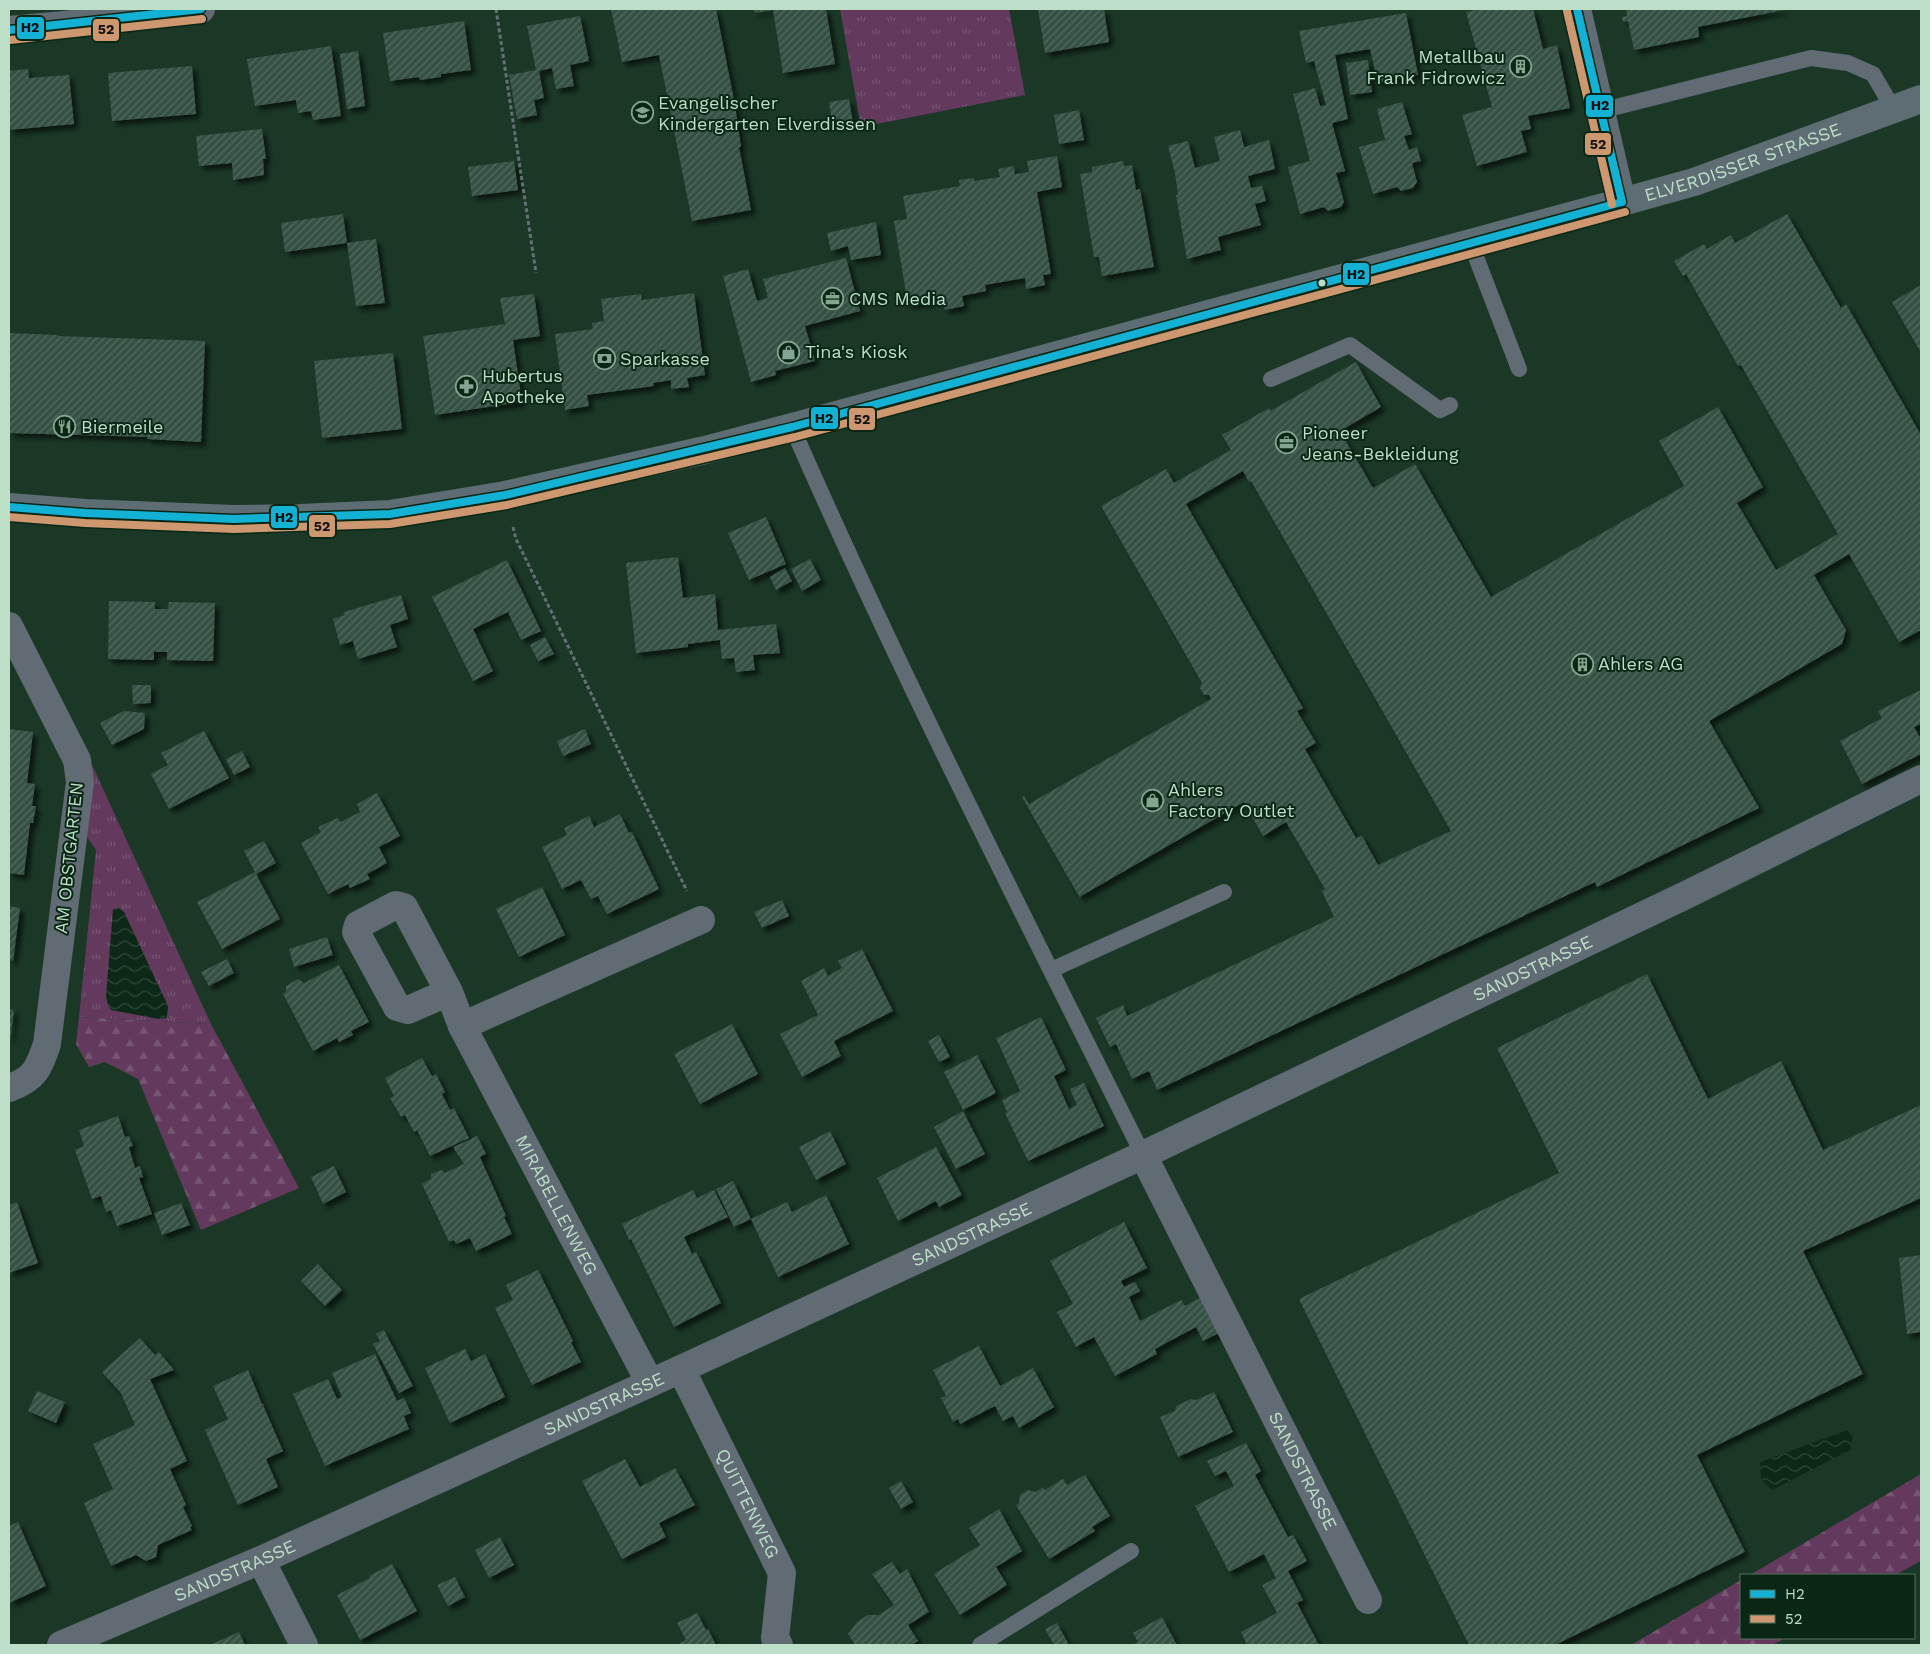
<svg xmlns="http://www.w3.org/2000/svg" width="1930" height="1654" font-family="'Work Sans',sans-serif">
<defs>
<pattern id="grass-tufts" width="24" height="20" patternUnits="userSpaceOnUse" patternTransform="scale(1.25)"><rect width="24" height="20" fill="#633a5d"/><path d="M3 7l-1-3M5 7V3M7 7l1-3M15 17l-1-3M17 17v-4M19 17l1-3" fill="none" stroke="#775673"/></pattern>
<pattern id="forest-firs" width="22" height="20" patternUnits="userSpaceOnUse" patternTransform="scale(1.25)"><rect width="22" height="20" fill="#633a5d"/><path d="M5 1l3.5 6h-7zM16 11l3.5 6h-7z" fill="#775673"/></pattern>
<pattern id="water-waves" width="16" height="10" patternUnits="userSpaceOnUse" patternTransform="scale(1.25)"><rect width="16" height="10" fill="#0c2918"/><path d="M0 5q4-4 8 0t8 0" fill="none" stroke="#2d4838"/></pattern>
<pattern id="building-hatch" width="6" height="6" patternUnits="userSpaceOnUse" patternTransform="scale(1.25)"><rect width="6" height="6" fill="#365144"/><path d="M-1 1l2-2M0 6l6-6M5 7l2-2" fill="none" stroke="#516a5e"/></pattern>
<filter id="shadow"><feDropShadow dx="4.5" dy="4.5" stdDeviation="2.5" flood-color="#0009"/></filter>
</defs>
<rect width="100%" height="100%" fill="#1b3827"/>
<path fill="url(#grass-tufts)" d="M840 9H1009L1025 95 861 127Z
M92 765 211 1024 79 1017 96 850 85 834Z"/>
<path fill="url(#forest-firs)" d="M79 1017 211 1024 299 1188 201 1230 138 1079 105 1062 89 1067 76 1044Z
M1921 1474V1561L1895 1575H1750Z
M1741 1580V1638H1785L1772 1645H1631Z"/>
<path fill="url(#water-waves)" d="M119 908 124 912 168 1006 167 1018 159 1019 111 1010 108 1005 106 996 113 909Z
M1847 1430 1853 1437 1850 1450 1772 1490 1761 1479 1760 1462Z"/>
<path fill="url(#building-hatch)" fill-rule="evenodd" filter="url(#shadow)" d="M611 9H716L735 105 741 147H739L751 210 692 221 659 55 622 62Z
M754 9H826L835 64 783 73 773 10 755 13Z
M1038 9H1104L1109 42 1045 53Z
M1480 9H1533L1543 49 1557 45 1570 108 1528 116 1531 129 1521 131 1527 152 1477 166 1462 115 1492 107 1466 12Z
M1626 9H1784V10L1698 27 1699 37 1634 50 1628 21 1623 22 1622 17 1627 16Z
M1406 13 1418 75 1378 83 1370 49 1335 55 1348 119 1332 123 1345 171 1336 173 1344 202 1341 207 1328 211 1324 207 1300 214 1288 167 1310 161 1293 94 1315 88 1320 106 1326 105 1314 61 1306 63 1299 31Z
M580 16 589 61 570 65 574 86 556 89 552 68 539 71 544 98 534 100 537 115 517 119 509 75 536 70 527 26Z
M464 21 471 70 441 74V77L420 80 419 77 390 81 383 33Z
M331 46 341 116 313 120 311 111 298 113 296 100 255 106 247 59Z
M358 51 365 106 347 109 340 54Z
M1368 60 1372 92 1350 95 1346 63Z
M192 66 196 114 112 121 108 73Z
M28 69 29 78 69 75 74 124 9 130V71Z
M849 99 853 123 833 126 829 102Z
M1402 102 1412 134 1404 136 1409 150 1417 147 1421 161 1412 163 1417 182 1413 188 1401 191 1397 187 1373 194 1359 147 1385 140 1377 109Z
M1079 110 1084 140 1059 144 1054 115Z
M262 129 266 159H263L264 175 233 180 232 163 199 166 196 136Z
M1240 130 1244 147 1269 140 1275 169 1248 176 1251 188 1262 186 1266 201 1255 204 1261 225 1218 237 1221 250 1187 259 1176 195H1178L1175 173 1168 146 1188 141 1195 168 1220 161 1214 137Z
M1057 156 1062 187 1037 192 1051 274 1043 275 1045 285 1026 289 1025 278 985 285 986 291 962 296 964 306 945 310 943 299 908 305 894 221 907 219 903 196 960 186 959 180 974 178V181L1000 177 998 169 1014 166 1015 174 1029 172 1027 161Z
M514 161 518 190 472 196 468 167Z
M1123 161 1124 166 1132 165 1136 190 1140 189 1154 267 1102 276 1099 257H1094L1080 174 1092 172V167Z
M343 214 347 243 285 252 281 223Z
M1787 214 1841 308 1846 304 1921 435V630L1899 642 1849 554 1814 575 1846 630 1842 644 1709 721 1759 808 1597 887 1595 882 1157 1090 1149 1071 1132 1079 1116 1044 1110 1047 1096 1018 1123 1005 1127 1016 1334 917 1322 891 1325 889 1286 822 1263 836 1244 802 1081 896 1080 898 1022 797 1024 796 1029 804 1211 699 1209 695H1204L1200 688 1202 683 1101 506 1166 469 1174 483 1231 450 1222 435 1269 408 1270 411 1356 362 1381 407 1340 431 1373 488 1415 464 1491 597 1684 486 1659 441 1718 407 1763 487 1737 503 1776 570 1838 534 1741 365 1738 366 1686 274 1683 276 1674 261 1704 244 1707 249 1731 235 1735 243ZM1243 471 1249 482 1251 481 1451 831 1378 865 1362 836 1356 838 1305 749 1316 743 1297 711 1303 708 1186 504Z
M876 222 881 255 851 260 848 246 831 251 827 233Z
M376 239 385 303 356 306 347 243Z
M846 258 860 311 805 326 815 361 775 371 776 375 751 382 723 276 748 269 757 301 768 298 763 279Z
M1921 285V353L1892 302Z
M694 293 705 375 687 378 689 387 671 389V380L653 383 654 386 587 395 589 406 565 410 555 334 593 329 592 323 604 321 601 299 641 294 642 300Z
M534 294 540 336 513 340 522 402 435 415 423 336 505 324 500 298Z
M9 333 57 335 58 336 205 341 201 442 147 439 148 437 9 433Z
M393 353 402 429 322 438 314 361Z
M766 517 786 564 749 580 728 533Z
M678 557 683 598 715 594 718 630 776 624 780 653 753 655 755 670 736 672 734 658 722 659 720 640 688 644V647L636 653 626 563Z
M810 559 821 580 802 591 791 569Z
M507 560 541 631 521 640 508 612 473 629 493 671 473 681 432 597Z
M785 568 792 581 776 590 770 577Z
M401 595 408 619 390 625 397 647 358 659 353 641 340 645 333 619 345 615 344 612Z
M109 601 155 602V609H168L169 602 215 603 213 661 167 660V652H154V660L108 659Z
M545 637 554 654 538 661 530 645Z
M132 685H151V703L133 704Z
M1921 690V724L1914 727 1921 739V754L1862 784 1840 741 1882 718 1878 711Z
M124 711 145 713 144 729 112 745 100 723Z
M9 729 33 732 27 783 35 784 32 806H36L33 823H30L24 875 9 873Z
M585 729 591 744 563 756 557 741Z
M204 731 229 778 169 809 151 774 168 765 161 753Z
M242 751 250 767 234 775 226 759Z
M377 793 400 836 379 847 387 863 367 874 370 879 350 888 348 884 328 894 301 843 321 832 318 827 338 818 340 822 360 812 357 804Z
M620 814 629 833 632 832 659 889 607 914 598 896 591 899 581 880 562 889 542 847 567 835 564 828 589 816 594 827Z
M264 841 276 863 256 874 280 919 222 949 197 902 255 872 244 851Z
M542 887 565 935 519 957 496 909Z
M782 900 789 916 762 928 754 912Z
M9 906 20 908 13 961 9 960Z
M327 937 333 955 294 967 289 949Z
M862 949 893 1011 834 1041 841 1056 802 1077 780 1034 818 1015 801 981 824 968 828 976 842 968 838 961Z
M227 959 234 973 209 986 201 972Z
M339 965 369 1022 351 1031 353 1035 339 1042 337 1038 313 1051 283 994 286 992V986L298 979 304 983Z
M1647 974 1708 1099 1781 1061 1823 1150 1921 1105V1198L1803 1251 1863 1374 1697 1455 1745 1552 1555 1645H1469L1299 1299 1559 1173 1497 1048Z
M9 1009 14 1010 10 1041H9Z
M1041 1017 1066 1070 1054 1076 1069 1109 1077 1105 1070 1089 1084 1083 1104 1126 1028 1161 1005 1113 1007 1112 1002 1100 1020 1091 996 1038Z
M732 1024 758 1074 700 1104 674 1054Z
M939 1035 950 1057 939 1062 928 1041Z
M977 1055 996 1093 963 1110 944 1072Z
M422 1058 432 1076 436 1074 445 1092 442 1094 450 1110 454 1108 469 1138 430 1156 417 1130 414 1132 405 1115 401 1117 390 1098 394 1096 385 1078Z
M963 1111 985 1154 956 1169 934 1127Z
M118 1116 125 1137 129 1136 133 1146 129 1147 135 1168 140 1166 143 1177 139 1178 152 1214 117 1226 111 1210 106 1212 101 1196 92 1199 75 1150 84 1146 79 1130Z
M830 1131 846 1164 816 1180 799 1147Z
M477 1136 486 1154 480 1157 506 1216 504 1217 512 1234 476 1251 470 1238 456 1244 454 1240 449 1242 422 1184 431 1179V1174L441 1170 445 1173 464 1164 453 1147Z
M936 1147 962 1195 939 1207 936 1201 898 1221 877 1178Z
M334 1166 346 1192 323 1204 311 1177Z
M733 1181 751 1219 787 1202 792 1212 826 1195 849 1244 778 1277 751 1219 734 1227 716 1189Z
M693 1190 697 1198 714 1190 728 1217 684 1237 692 1254 696 1252 721 1303 674 1327 631 1239 629 1240 622 1224Z
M17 1202 38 1263 9 1273V1205Z
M181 1203 190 1225 162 1235 154 1213Z
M1124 1222 1147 1268 1121 1281 1124 1287 1135 1282 1140 1291 1129 1297 1140 1321 1181 1300 1185 1306 1202 1297 1221 1332 1203 1341 1196 1327 1155 1349 1157 1354 1115 1376 1094 1337 1076 1347 1057 1312 1073 1304 1050 1261Z
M1921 1255V1332L1907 1334 1899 1258Z
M318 1264 342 1290 325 1306 301 1281Z
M538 1270 573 1341 571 1342 581 1362 532 1385 495 1308 513 1300 506 1285Z
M384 1330 413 1386 399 1393 373 1344 380 1341 376 1334Z
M140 1338 155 1355 159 1352 174 1370 150 1379 187 1461 170 1469 186 1505 183 1507 192 1526 190 1527 192 1530 158 1545 156 1557 146 1561 136 1555 111 1566 84 1503 113 1489 93 1444 135 1425 121 1393 102 1372Z
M979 1346 1000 1386 1033 1368 1054 1407 1019 1428 1013 1416 1003 1421 995 1406 960 1424 958 1419 953 1422 941 1398 946 1396 933 1370Z
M465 1349 471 1361 485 1354 505 1397 450 1423 425 1368Z
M375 1354 397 1401 404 1398 411 1413 404 1416 409 1429 325 1466 293 1394 328 1379 337 1399 342 1397 332 1373Z
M248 1370 262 1404H265L263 1405 283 1451 266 1459 278 1487 238 1505 205 1430 228 1419 213 1386Z
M37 1391 65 1402 56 1423 28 1411Z
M1214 1392 1233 1432 1178 1457 1160 1417 1175 1411 1176 1406 1191 1399 1196 1400Z
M1246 1443 1261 1471 1255 1475 1288 1537 1293 1535 1307 1561 1288 1571 1303 1600 1297 1603 1319 1645H1247L1241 1632 1277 1613 1262 1585 1276 1578 1264 1554 1229 1572 1195 1506 1234 1486 1226 1471 1215 1476 1207 1461Z
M625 1459 640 1487 675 1468 695 1505 659 1523 666 1537 622 1559 582 1481Z
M1085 1475 1110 1516 1092 1527 1095 1531 1049 1559 1016 1505 1019 1503 1020 1495 1028 1490 1036 1492 1043 1487 1045 1490 1063 1479 1067 1485Z
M901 1481 913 1502 901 1509 889 1488Z
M999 1509 1022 1551 996 1567 1007 1585 960 1615 934 1574 980 1545 969 1528Z
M18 1522 46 1586 9 1603V1526Z
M500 1537 514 1565 489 1578 475 1550Z
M892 1562 900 1574 907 1569 929 1612 908 1625 918 1641 911 1645H855L848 1634 857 1622 868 1615H879L894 1605 872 1574Z
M392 1564 417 1611 360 1640 337 1595 370 1578 369 1576Z
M455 1577 465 1597 448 1606 437 1585Z
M697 1613 706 1630 708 1629 716 1645H677L686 1640 677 1623Z
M1162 1617 1177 1645H1132L1138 1642 1133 1633Z
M1057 1623 1069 1645H1054L1045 1629Z
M239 1632 245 1645H210Z"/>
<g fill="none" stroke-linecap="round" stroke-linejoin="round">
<path stroke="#657074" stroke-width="3" stroke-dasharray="4 2.5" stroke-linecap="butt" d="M496 9 536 273
M513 527 516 539 687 891"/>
<path stroke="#606b74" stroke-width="16" d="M1600 111 1811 58 1848 63 1873 74 1894 110
M1471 244 1519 369
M1271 379 1350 345 1440 410 1450 405
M792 427C900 674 1023 914 1143 1155
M1051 970 1224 892
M980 1645 1131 1551"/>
<g stroke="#606b74" stroke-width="28">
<path d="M1577 9 1622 202"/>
<path d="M9 30 64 25 201 9"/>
<path d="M9 626 77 760 80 782 47 1044C39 1068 35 1079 9 1088"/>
<path id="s1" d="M449 992 408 1010 397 1007 356 932 358 925 396 905 404 907 449 992 462 1026 650 1383"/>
<path d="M462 1026 701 920"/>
<path id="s2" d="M1143 1155 1368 1600"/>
<path id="s3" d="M681 1369 782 1573 775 1638 779 1645"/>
<path d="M261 1560 304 1645"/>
<path id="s4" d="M61 1645 261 1560 681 1369 1143 1155 1686 895 1921 779"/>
</g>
<path stroke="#5e6d74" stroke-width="28" id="s5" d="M9 507 85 513 234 519 300 518 390 514 505 495 705 450 792 427 1622 202 1694 182 1921 99"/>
<defs>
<path id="bus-1" d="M1577 9 1622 202
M9 30 201 9
M9 507 85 513 234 519 390 514 505 495 792 427 1622 202"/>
<path id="bus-2" d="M1567 11 1612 204
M10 40 202 19
M9 517 85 523 234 529 390 524 507 505 795 437 1625 212"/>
</defs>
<use href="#bus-1" stroke="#0a2716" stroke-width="11"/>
<use href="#bus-2" stroke="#0a2716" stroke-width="11"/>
<use href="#bus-1" stroke="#13b2d5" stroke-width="8"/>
<use href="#bus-2" stroke="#cd976f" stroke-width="8"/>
</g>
<defs>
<symbol id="building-ring" viewBox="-11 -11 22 22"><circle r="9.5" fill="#0a2716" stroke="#84a58f" stroke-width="1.5"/><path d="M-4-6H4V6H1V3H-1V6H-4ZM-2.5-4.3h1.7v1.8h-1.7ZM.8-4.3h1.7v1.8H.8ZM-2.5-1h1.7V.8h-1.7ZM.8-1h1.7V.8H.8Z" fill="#84a58f"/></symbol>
<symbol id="school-ring" viewBox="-11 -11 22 22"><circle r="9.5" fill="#0a2716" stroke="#84a58f" stroke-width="1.5"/><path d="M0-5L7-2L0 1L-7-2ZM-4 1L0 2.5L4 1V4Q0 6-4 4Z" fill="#84a58f"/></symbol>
<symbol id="office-ring" viewBox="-11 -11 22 22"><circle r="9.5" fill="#0a2716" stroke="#84a58f" stroke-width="1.5"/><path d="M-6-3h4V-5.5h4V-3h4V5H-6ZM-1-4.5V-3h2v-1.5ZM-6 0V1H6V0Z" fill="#84a58f"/></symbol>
<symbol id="shop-ring" viewBox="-11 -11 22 22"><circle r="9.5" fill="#0a2716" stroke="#84a58f" stroke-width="1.5"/><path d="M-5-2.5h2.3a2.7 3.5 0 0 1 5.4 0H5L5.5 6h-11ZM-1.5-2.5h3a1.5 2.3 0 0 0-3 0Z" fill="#84a58f"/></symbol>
<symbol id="bank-ring" viewBox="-11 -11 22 22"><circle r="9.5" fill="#0a2716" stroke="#84a58f" stroke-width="1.5"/><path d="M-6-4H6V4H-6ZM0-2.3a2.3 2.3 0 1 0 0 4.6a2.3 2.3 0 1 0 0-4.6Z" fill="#84a58f"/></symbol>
<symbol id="pharmacy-ring" viewBox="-11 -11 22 22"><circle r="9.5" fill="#0a2716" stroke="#84a58f" stroke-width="1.5"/><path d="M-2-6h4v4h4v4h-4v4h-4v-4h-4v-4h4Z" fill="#84a58f"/></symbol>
<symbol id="restaurant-ring" viewBox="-11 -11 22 22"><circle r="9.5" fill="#0a2716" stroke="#84a58f" stroke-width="1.5"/><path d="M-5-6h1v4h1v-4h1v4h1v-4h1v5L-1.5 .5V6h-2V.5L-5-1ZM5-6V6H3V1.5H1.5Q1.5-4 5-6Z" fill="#84a58f"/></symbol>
</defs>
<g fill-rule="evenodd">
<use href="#building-ring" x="1508" y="54" width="25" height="25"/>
<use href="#school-ring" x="630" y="100" width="25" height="25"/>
<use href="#office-ring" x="820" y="286" width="25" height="25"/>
<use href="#shop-ring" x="776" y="340" width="25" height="25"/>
<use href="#bank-ring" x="592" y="346" width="25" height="25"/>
<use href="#pharmacy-ring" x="454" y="374" width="25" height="25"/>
<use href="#restaurant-ring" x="52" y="414" width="25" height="25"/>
<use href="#office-ring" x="1274" y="430" width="25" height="25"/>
<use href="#building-ring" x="1570" y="652" width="25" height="25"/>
<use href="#shop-ring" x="1140" y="788" width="25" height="25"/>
</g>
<circle fill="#bddfc7" stroke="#0a2716" stroke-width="2" cx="1322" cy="283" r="4.5"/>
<g text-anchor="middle" stroke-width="4" stroke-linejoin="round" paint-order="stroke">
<g font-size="18" fill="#bddfc7" stroke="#0a2716" text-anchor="start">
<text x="1505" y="63" text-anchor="end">Metallbau<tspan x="1505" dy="21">Frank Fidrowicz</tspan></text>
<text x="658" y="109">Evangelischer<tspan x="658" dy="21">Kindergarten Elverdissen</tspan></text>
<text x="849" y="305">CMS Media</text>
<text x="805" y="358">Tina's Kiosk</text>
<text x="620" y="365">Sparkasse</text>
<text x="482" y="382">Hubertus<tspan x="482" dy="21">Apotheke</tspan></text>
<text x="81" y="433">Biermeile</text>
<text x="1302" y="439">Pioneer<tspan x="1302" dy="21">Jeans-Bekleidung</tspan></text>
<text x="1598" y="670">Ahlers AG</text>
<text x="1168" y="796">Ahlers<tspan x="1168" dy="21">Factory Outlet</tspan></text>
</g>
<g font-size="18" fill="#bddfc7" stroke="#0a2716">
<text dy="6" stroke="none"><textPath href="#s5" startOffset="1780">ELVERDISSER STRASSE</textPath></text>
<text transform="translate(69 858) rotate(-84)" y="6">AM OBSTGARTEN</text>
<text dy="6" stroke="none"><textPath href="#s4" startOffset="1620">SANDSTRASSE</textPath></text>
<text dy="6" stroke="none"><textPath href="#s1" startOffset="535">MIRABELLENWEG</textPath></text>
<text dy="6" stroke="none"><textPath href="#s4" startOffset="999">SANDSTRASSE</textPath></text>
<text dy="6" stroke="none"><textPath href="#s4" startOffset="594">SANDSTRASSE</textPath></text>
<text dy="6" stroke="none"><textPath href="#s2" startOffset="354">SANDSTRASSE</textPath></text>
<text dy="6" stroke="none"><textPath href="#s3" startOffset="150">QUITTENWEG</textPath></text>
<text dy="6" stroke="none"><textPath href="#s4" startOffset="189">SANDSTRASSE</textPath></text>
</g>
</g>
<g stroke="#0a2716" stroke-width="2">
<rect x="16" y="16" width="29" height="24" rx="5" fill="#13b2d5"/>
<rect x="92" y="18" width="28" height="24" rx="5" fill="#cd976f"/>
<rect x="1585" y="94" width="29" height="24" rx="5" fill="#13b2d5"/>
<rect x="1584" y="132" width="28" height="24" rx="5" fill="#cd976f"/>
<rect x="1342" y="262" width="28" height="24" rx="5" fill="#13b2d5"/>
<rect x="810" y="406" width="29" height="24" rx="5" fill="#13b2d5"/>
<rect x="848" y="407" width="28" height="24" rx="5" fill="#cd976f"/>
<rect x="270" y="505" width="28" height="24" rx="5" fill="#13b2d5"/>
<rect x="308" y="514" width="28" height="24" rx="5" fill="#cd976f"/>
</g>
<g font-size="14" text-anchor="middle" font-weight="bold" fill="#111">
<text x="30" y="32">H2</text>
<text x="106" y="34">52</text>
<text x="1600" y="110">H2</text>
<text x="1598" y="149">52</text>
<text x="1356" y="279">H2</text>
<text x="824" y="423">H2</text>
<text x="862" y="424">52</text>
<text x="284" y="522">H2</text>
<text x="322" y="531">52</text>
</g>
<rect width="1930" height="1654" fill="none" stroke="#bddfc7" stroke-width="20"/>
<rect x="1740" y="1574" width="175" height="65" fill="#0a2716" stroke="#52715d"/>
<rect x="1750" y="1590" width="25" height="8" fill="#13b2d5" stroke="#52715d"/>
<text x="1785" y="1599" font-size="15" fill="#bddfc7">H2</text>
<rect x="1750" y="1615" width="25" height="8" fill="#cd976f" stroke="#52715d"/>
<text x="1785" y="1624" font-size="15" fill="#bddfc7">52</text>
</svg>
